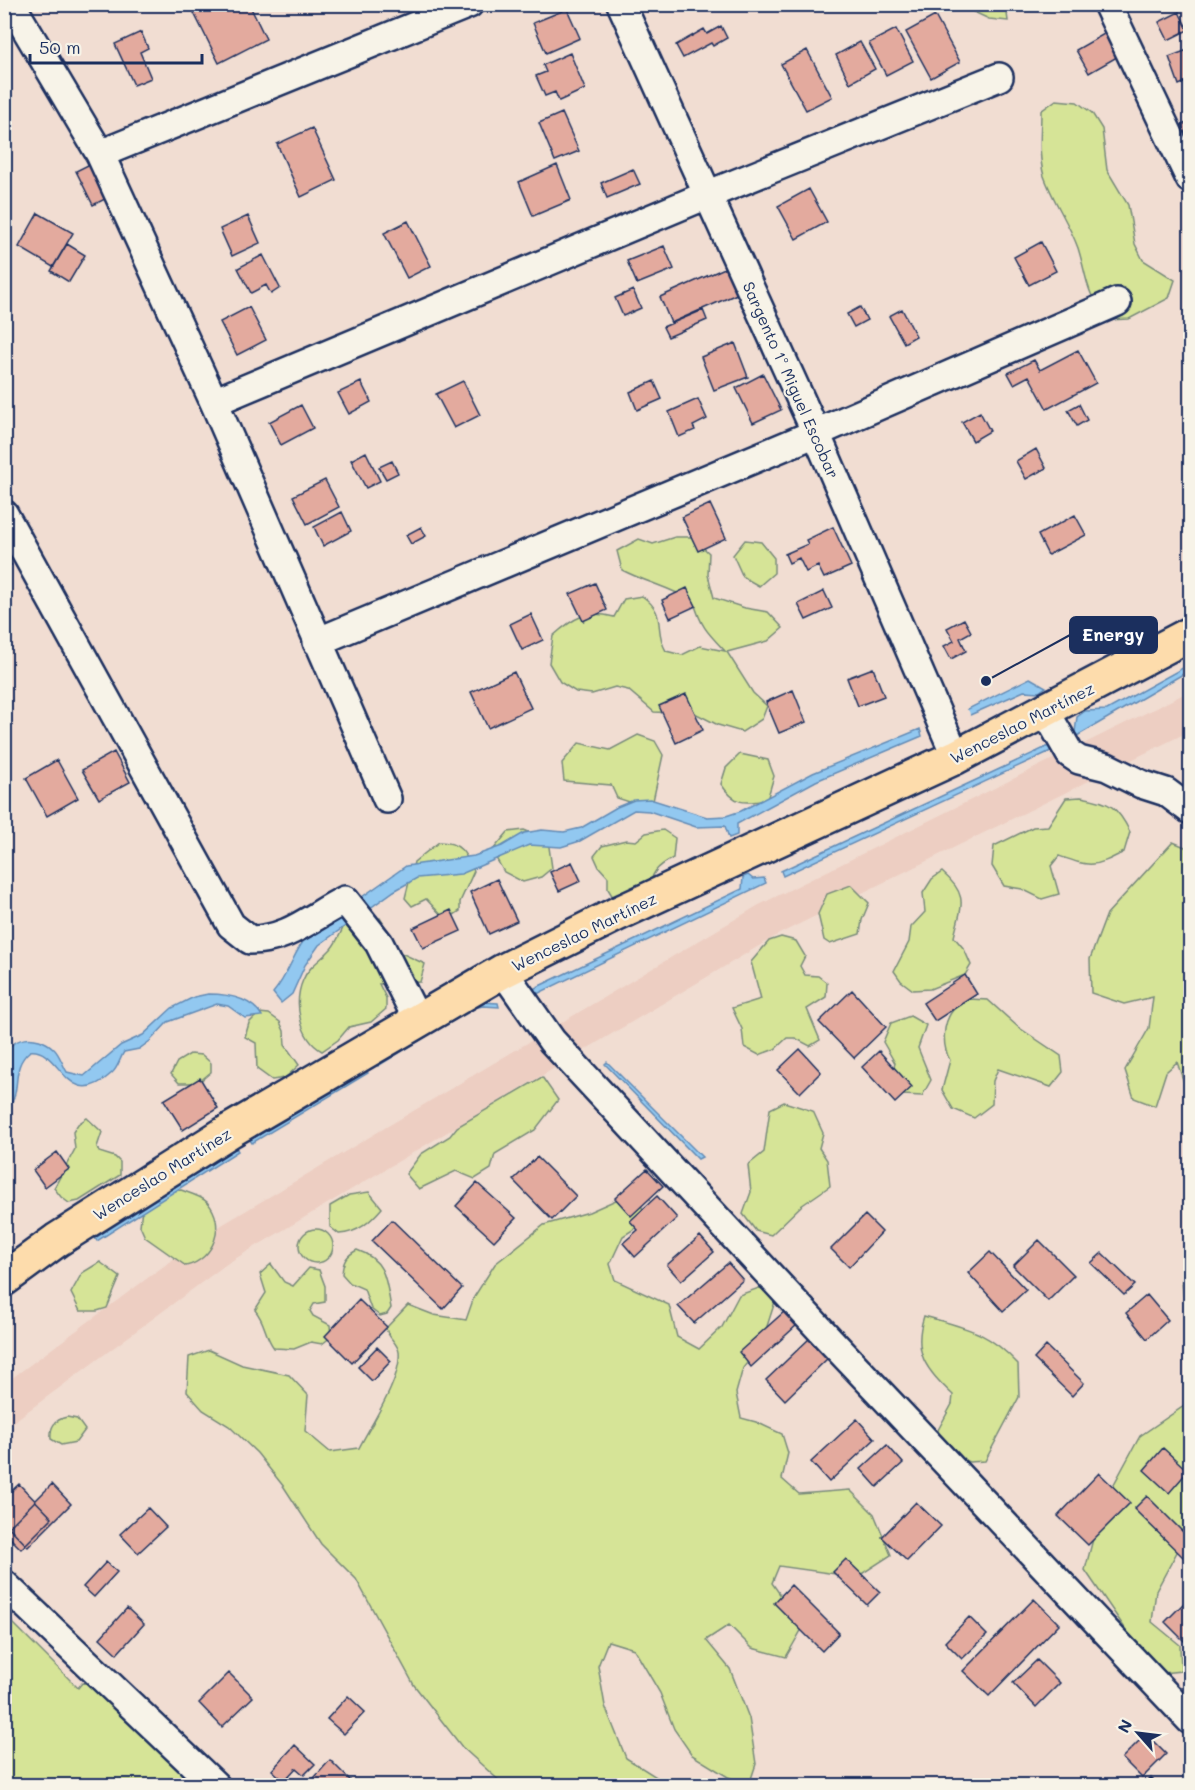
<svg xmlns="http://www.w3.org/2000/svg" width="1195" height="1790" font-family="Mali,sans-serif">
<rect width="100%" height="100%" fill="#f1ddd2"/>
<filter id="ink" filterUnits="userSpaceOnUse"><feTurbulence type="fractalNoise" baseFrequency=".0167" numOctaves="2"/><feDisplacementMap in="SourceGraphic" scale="12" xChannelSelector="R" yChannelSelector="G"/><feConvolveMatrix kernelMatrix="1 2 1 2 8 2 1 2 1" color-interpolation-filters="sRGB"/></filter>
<g filter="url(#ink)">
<path fill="#edcec2" d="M1190 691V731L779 934 228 1263 5 1428 4 1384 210 1232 759 905Z"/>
<path fill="#d6e497" stroke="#788a7a" stroke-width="1.5" d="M959 5H1015L1006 6 1008 21 989 19Z
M1056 100 1077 102 1092 113 1102 129 1107 170 1128 205 1135 244 1143 260 1175 280 1169 298 1129 319 1108 320C1085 293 1088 280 1078 248 1069 223 1053 201 1044 176 1038 155 1041 132 1041 111Z
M675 537H692L709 553 708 575 714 598 745 608 768 612 783 628 768 641 727 652 753 693 767 706 762 719 742 732 718 725 689 710 672 713 654 712 628 690 615 687 592 694 576 692 560 682 549 663 553 636C573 618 587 609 614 617L624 599 642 596C668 614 653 629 666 651L682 655 700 646 725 651C708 633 701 627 694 602 670 587 647 583 622 570L617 551 639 539 653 544Z
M745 540 761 542 774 558V573L759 586 743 577 733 555Z
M638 735 655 741 663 755 653 801 642 806 617 798 611 785 564 781 562 763 579 743 610 750Z
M740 754 768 760 774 776 767 800C744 804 735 805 721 784L726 768Z
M1081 797C1110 802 1117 806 1130 832L1124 852C1093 868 1091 867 1059 856L1051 866 1059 894 1042 899 1022 889 1004 886 992 866 994 846 1033 827 1048 826 1066 798Z
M524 830 548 840 552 868 541 877 523 882 504 872 492 851 508 832Z
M663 830 675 838 673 858C656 867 651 873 649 892L616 902 608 889V877L599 867 594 856 602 846 626 840 636 841 646 833Z
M439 842C461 842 466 854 474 871L460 902V911L446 920 426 899 412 906 405 898 414 862Z
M1173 842 1190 849V1100L1177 1062 1166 1072 1155 1106 1134 1098 1125 1070 1149 1028 1153 997 1124 1004 1091 993 1090 959 1107 914Z
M942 872C970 896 961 906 954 937L964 949 971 965 965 975 930 989 913 990 901 981 894 971 909 942 911 927 925 912 923 893 932 879Z
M851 885 869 903 862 920 860 934 830 944 824 940 818 914 827 894Z
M380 918 401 953 425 964 420 982 379 984 386 998V1009L371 1022 349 1027 338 1040 322 1051C300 1039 293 1003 303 980 308 967 322 959 331 949 338 941 342 929 347 920Z
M781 937 796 941 805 956 800 966 805 975 818 976 827 983 826 997 807 1009 820 1040 810 1046 795 1038H787L775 1049 759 1055 744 1047 742 1029 732 1008 761 999 751 962 769 941Z
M969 999 988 1000 1018 1027 1061 1056 1063 1072 1051 1087 998 1069 993 1081 992 1104 974 1118 953 1109 942 1090 950 1060C942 1046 942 1024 953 1010 957 1005 965 1002 969 999Z
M259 1013 269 1014 280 1022 284 1031 285 1045 299 1065 285 1078 272 1080 257 1069 256 1043 245 1037 249 1023Z
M910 1016 926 1025 918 1048 931 1080 922 1096 903 1095 892 1074 895 1063 883 1042 891 1023Z
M190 1054 202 1055 211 1063V1072L198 1083H179L171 1074 177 1062Z
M542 1077 558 1100 535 1130 495 1154 491 1169 475 1179 456 1171 419 1189 406 1174 421 1154 450 1136 457 1127Z
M784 1102 813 1111 823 1133 819 1148 827 1160 830 1186 801 1206 771 1235 756 1231 743 1214 751 1192 748 1165 764 1152 770 1109Z
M87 1118 102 1132 97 1147 99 1152 115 1157 120 1162V1175L79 1201 69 1203 61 1197 54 1188 75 1149 73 1132 78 1124Z
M181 1190C189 1193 201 1196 207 1202 227 1224 214 1260 186 1266L145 1237 140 1226 142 1208 155 1193Z
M636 1191 647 1221 623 1236 610 1264 615 1280 669 1305 677 1337 699 1349 722 1327 739 1295 759 1288 778 1292 761 1345 743 1368 736 1393 741 1418 756 1422 782 1434 788 1453 782 1479 799 1494 850 1490 874 1514 891 1555 857 1577 779 1566 772 1583 803 1627 786 1657 752 1648 729 1625 706 1640 730 1669 749 1718 756 1764 749 1785 728 1777 692 1755 674 1729 660 1693 634 1649 608 1641 598 1666 605 1706 626 1758 669 1785H504L462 1747 414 1685 356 1579 321 1544 284 1487 257 1453 229 1426 203 1410 187 1392 189 1357 209 1350 242 1365 289 1375 308 1395 305 1431 330 1452 359 1448C371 1424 402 1379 399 1352 398 1343 387 1337 386 1328L408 1305 434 1315 466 1320 474 1297 495 1264 544 1225 589 1212Z
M369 1192 382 1208C370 1222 358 1233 339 1234L330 1227V1206L349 1195Z
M299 1246a17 17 0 1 1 34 0a17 17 0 1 1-34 0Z
M357 1250C386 1260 386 1280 391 1308L387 1314 380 1316 371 1309 364 1289 350 1283 342 1274C343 1261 346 1256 357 1250Z
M1190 1252V1322C1183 1298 1177 1275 1190 1252Z
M100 1262 120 1277 107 1308 97 1311H80L71 1293 82 1273Z
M271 1264 284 1282 293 1286 309 1268 319 1270 325 1286V1302L314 1304 310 1311 313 1316 330 1325 331 1337 322 1344 311 1342 294 1349 274 1348C264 1335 266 1323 255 1310L266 1293 260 1274Z
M924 1316C966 1328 988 1331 1018 1364L1019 1397 985 1461 969 1462 944 1452 938 1430 952 1404 953 1395C926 1369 912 1353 924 1316Z
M1190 1402V1537L1183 1541 1156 1591 1152 1622 1180 1645 1181 1671 1162 1673 1135 1643 1085 1570 1101 1508 1140 1436Z
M67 1417 77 1419 85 1430 76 1442 61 1445 51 1439C50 1427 54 1420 67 1417Z
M4 1614 78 1688 82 1683 118 1684 209 1785H5Z"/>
<path fill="#92c8f0" stroke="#628bb6" stroke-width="1.5" d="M1190 664V670L1070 740 1069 736 1075 732 1077 717 1085 711 1107 710Z
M1030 678 1046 687 1039 692 1024 691 961 719 958 714Z
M920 729 922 736 816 781 737 824V835L729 838 725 826 696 827 649 811 634 810 580 841 561 847 529 845 461 874 417 878 394 891 319 945 305 965 292 994 281 1003 273 993C290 973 293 952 308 935L406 866 474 856 502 846 524 833 542 830 564 832 581 828 617 807 634 800 650 799 707 817 726 816 741 811 813 773Z
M1053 744 1055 749 783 876 781 871Z
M748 875 753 879 764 878 766 883 535 995 533 989 742 889 743 877Z
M208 994C228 994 251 998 262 1016L245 1018 228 1006 217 1004 168 1022 150 1041 139 1049 124 1052C120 1058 118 1068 112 1073 66 1115 61 1047 30 1051 8 1069 25 1092 5 1111 5 1095 1 1075 5 1059 9 1035 37 1033 53 1048 60 1054 62 1064 67 1072L84 1076 121 1045 143 1035 172 1008 194 997Z
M481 1002 498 1003 499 1007 483 1006 473 1008 378 1066 376 1063Z
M607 1062 702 1157 698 1159 605 1064Z
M366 1069 368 1073 252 1143 250 1140Z
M236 1148 238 1151 97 1241 95 1238Z"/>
<path fill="#f1ddd2" d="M956 715a7 7 0 1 1 14 0a7 7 0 1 1-14 0Z"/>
<path fill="#e3aa9e" stroke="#1b2f5e" stroke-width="1.5" d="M249 4 266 39 219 63 190 5Z
M567 9 580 38 546 53 533 23Z
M1179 12 1188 30 1168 40 1159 22Z
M935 16 960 62 931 78 906 32Z
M721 26 727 38 713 46 711 43 683 58 676 45 704 29 707 34Z
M896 29 913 61 886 75 869 43Z
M1111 30 1124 53 1089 73 1076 50Z
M141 32 148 48 140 52 151 78 134 85 115 44Z
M860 42 875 69 850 83 836 55Z
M1190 49V80L1179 85 1169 57Z
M807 50 832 97 806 110 781 64Z
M570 53 585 89 559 101 555 92 545 96 536 76 546 72 543 65Z
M562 113 579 151 555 161 539 123Z
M1190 121V141L1188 143 1180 126Z
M312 128 336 180 301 197 277 144Z
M92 163 109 197 93 205 76 171Z
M557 165 571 200 533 216 519 182Z
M633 169 640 184 607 198 601 183Z
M809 189 827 222 796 239 778 206Z
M38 213 73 233 53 267 19 247Z
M248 216 260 243 232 256 220 229Z
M408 221 431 266 407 278 384 233Z
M1041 242 1056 271 1029 285 1014 257Z
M67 244 85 255 69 282 51 271Z
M664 246 674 269 637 284 627 261Z
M263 255 280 288 271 294 266 285 251 293 238 268Z
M727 267 739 293 671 323 660 297Z
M633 290 641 308 623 316 615 298Z
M249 307 266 340 237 355 220 322Z
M860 307 867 320 854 327 847 314Z
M902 309 916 336 904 343 889 316Z
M703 310 707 320 668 337 663 327Z
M735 343 748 377 714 390 701 357Z
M1078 350 1096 383 1047 409 1029 376 1014 384 1008 373 1034 360 1040 370Z
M763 374 781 410 753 423 736 388Z
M463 381 480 415 454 428 436 394Z
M654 381 662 399 637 410 630 392Z
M361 382 371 402 349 414 338 393Z
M698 399 707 419 693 426 695 430 679 437 669 412Z
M1079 404 1087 420 1077 426 1068 410Z
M301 405 313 428 281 445 269 422Z
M980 412 990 431 973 441 962 422Z
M1036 449 1046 468 1026 479 1016 461Z
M366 452 380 481 366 488 351 460Z
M392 461 398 473 386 479 379 467Z
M325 480 339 507 307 524 293 496Z
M710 504 726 538 698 551 682 517Z
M342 512 351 531 323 546 314 527Z
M1075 515 1086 535 1048 555 1038 535Z
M421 527 426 536 411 544 406 535Z
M833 527 851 566 824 578 818 566 806 572 799 558 789 563 785 554 808 544 806 540Z
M4 554 11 565 4 569Z
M595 583 607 610 583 621 570 594Z
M687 588 696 606 670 618 662 600Z
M824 591 832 608 806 620 798 604Z
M531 614 543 640 522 650 510 624Z
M964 619 971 632 960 638 966 651 951 659 944 646 954 641 947 628Z
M873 668 884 696 858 706 847 678Z
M514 672 531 708 488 728 471 692Z
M793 690 806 722 779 733 766 702Z
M686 694 703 730 676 743 659 706Z
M114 752 130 782 99 799 82 770Z
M57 760 78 798 47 816 26 778Z
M572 862 581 881 559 891 550 872Z
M497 879 517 921 489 934 470 892Z
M451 910 461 931 423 948 413 928Z
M965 975 977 994 935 1021 923 1003Z
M852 990 886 1027 854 1058 819 1022Z
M800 1049 821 1072 800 1093 778 1070Z
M879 1051 912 1087 895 1103 862 1067Z
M200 1078 218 1108 183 1130 164 1100Z
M57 1152 69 1169 45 1187 33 1170Z
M537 1157 576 1196 552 1220 513 1180Z
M647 1169 663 1186 631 1216 615 1198Z
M477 1183 516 1218 494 1241 456 1206Z
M657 1196 677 1218 635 1257 623 1243 638 1230 630 1221Z
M865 1215 882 1232 849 1267 831 1249Z
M392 1220 462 1288 443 1309 372 1241Z
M700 1236 714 1252 681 1281 667 1265Z
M1039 1240 1074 1275 1048 1301 1013 1266Z
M990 1252 1026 1290 1003 1311 968 1273Z
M1102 1253 1135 1285 1124 1295 1091 1263Z
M728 1263 743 1280 694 1323 678 1306Z
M1147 1295 1168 1320 1147 1339 1126 1313Z
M359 1300 387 1327 352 1363 325 1336Z
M785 1311 797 1325 751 1367 739 1352Z
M810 1338 829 1357 785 1400 766 1380Z
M1046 1346 1084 1383 1072 1396 1034 1359Z
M377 1347 391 1361 372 1381 358 1367Z
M857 1419 875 1439 829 1482 811 1462Z
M887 1445 903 1463 877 1487 861 1469Z
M1163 1448 1188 1471 1169 1493 1144 1470Z
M1099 1473 1130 1503 1088 1545 1058 1516Z
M19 1484 52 1518 21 1549 4 1532V1498Z
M52 1484 71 1504 28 1547 9 1527Z
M1147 1496 1190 1539V1553L1185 1559 1134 1509Z
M916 1502 941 1526 907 1561 882 1537Z
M148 1508 166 1527 138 1553 120 1534Z
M846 1559 880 1592 867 1605 833 1572Z
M106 1562 117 1572 94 1597 83 1587Z
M791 1585 839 1633 822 1651 774 1603Z
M1190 1597V1636L1185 1642 1165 1622Z
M1034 1599 1059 1624 989 1696 963 1671Z
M127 1608 144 1624 117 1654 100 1638Z
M969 1617 987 1635 962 1659 945 1642Z
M1037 1660 1060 1683 1036 1707 1013 1683Z
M229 1673 253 1697 222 1727 199 1703Z
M348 1696 365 1712 344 1734 327 1719Z
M1146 1734 1166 1754 1142 1778 1122 1758Z
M295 1745 315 1764 304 1775 296 1768 284 1781 272 1770Z
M330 1760 350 1780 345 1786H307Z
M1151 1778 1159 1786H1143Z"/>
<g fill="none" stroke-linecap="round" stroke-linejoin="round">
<defs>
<path id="minor" d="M11 4 100 154 214 402 387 799
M621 4 816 433 956 757
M1107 4 1190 179
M100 154 469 4
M214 402 707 195 999 77
M4 514 231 925 250 940C289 940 312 916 345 900L379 943 417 1019
M317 642 816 433 1117 302
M1046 712 1070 754 1079 760 1107 767 1141 784 1166 792 1190 810
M503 971 552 1041 830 1340 1190 1720
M4 1584 216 1786"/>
<path id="major" d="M4 1279 57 1240 231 1130 503 971 617 914 956 757 1190 634"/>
</defs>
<use href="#minor" stroke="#1b2f5e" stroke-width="32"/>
<use href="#major" stroke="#1b2f5e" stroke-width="38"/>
<use href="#minor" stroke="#f7f3e8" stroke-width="27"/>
<use href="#major" stroke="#fddcac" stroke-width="33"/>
</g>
</g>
<g text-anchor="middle" stroke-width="4.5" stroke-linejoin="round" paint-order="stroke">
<g font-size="16" fill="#1b2f5e" stroke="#f7f3e8">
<text transform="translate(791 380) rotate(66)" y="6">Sargento 1º Miguel Escobar</text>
<text transform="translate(1022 723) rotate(-27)" y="6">Wenceslao Martínez</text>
<text transform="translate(584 932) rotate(-26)" y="6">Wenceslao Martínez</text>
<text transform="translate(162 1174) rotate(-32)" y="6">Wenceslao Martínez</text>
</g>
</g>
<path fill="none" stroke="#1b2f5e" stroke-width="2" d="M986 681L1070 635"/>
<circle fill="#1b2f5e" stroke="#f7f3e8" stroke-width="2" cx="986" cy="681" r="6"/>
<rect fill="#1b2f5e" stroke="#1b2f5e" stroke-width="2" x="1070" y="617" width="87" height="36" rx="6"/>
<g font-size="18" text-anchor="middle" font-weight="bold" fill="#fff">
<text x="1113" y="641">Energy</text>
</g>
<rect width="1195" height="1790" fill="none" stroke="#f7f3e8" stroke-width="24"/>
<rect x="12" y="12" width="1171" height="1766" fill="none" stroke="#1b2f5e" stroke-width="2" filter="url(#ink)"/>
<g transform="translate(1138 1733) rotate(298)" stroke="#f7f3e8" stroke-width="4.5" paint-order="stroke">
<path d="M0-4.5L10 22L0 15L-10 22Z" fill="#1b2f5e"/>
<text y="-9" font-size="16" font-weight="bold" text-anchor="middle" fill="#1b2f5e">N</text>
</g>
<path d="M30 54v9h172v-9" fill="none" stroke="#1b2f5e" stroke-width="3"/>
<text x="39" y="54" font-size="18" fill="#1b2f5e" stroke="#f7f3e8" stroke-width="4.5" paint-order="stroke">50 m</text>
</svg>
